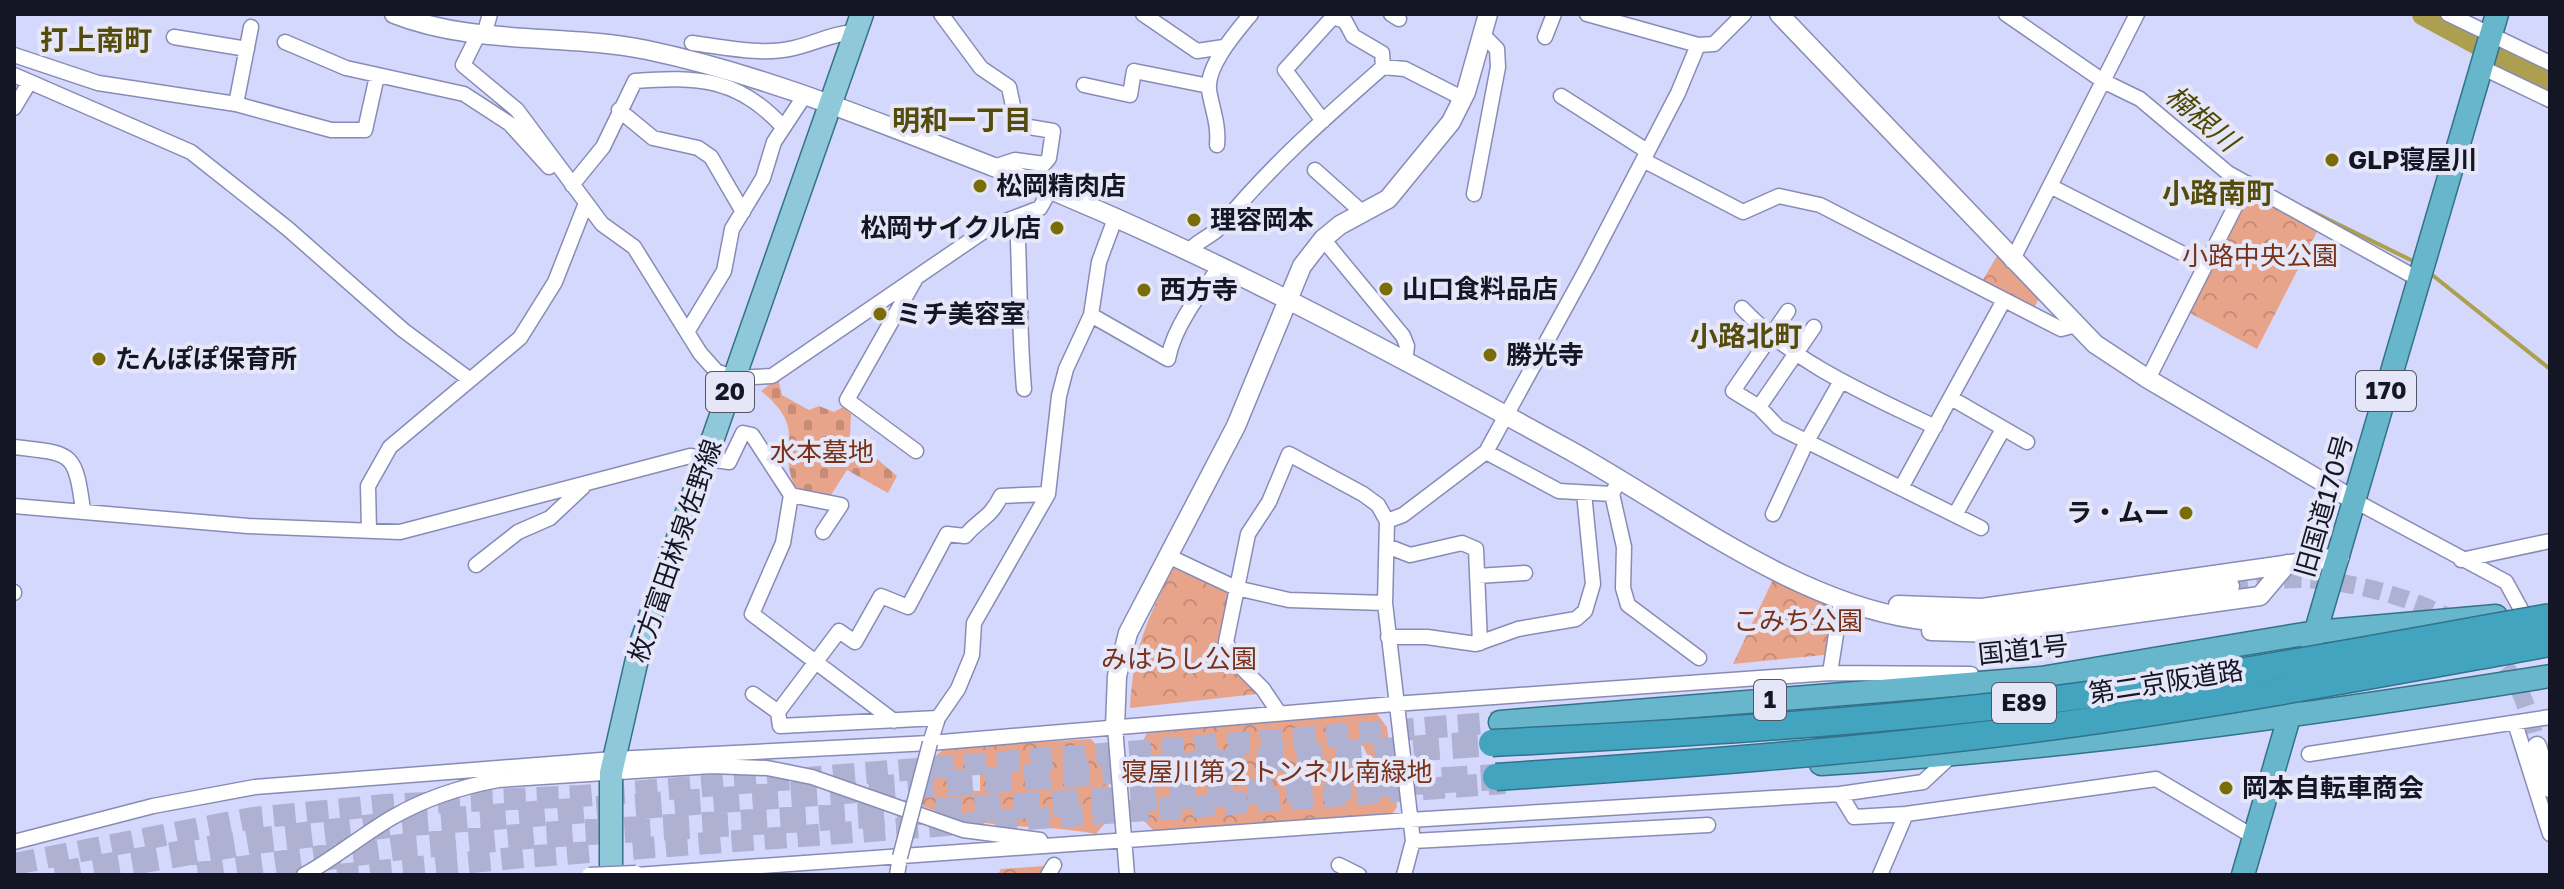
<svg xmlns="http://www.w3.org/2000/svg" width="2564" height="889" font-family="'Golos Text','Noto Sans JP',sans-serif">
<defs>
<pattern id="cemetery-stones" width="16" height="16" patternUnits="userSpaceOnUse" patternTransform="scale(2)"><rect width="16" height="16" fill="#e7a48b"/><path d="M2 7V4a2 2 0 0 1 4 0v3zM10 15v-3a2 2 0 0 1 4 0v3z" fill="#c58c78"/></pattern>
<pattern id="park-crowns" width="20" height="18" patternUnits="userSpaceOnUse" patternTransform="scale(2)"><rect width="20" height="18" fill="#e7a48b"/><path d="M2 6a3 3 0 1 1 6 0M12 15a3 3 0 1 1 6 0" fill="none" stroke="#c58c78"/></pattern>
</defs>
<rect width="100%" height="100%" fill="#d5d8fd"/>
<path fill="url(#cemetery-stones)" d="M778 378 782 395 809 410 819 406 834 412 843 407 851 414 850 436 897 476 888 493 847 470 829 498 795 487C776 446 810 431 761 391Z"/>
<path fill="url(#park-crowns)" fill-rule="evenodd" d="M2253 197 2318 230 2257 349 2188 312 2244 201Z
M1997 256 2039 298 2033 310 1981 283Z
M1173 568 1231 593 1221 644 1257 694 1130 708C1133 649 1147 620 1173 568Z
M1777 571 1841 602 1834 654 1733 664Z
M1375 711 1387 727 1397 807 1389 818 1154 831 1138 815 1136 755 1147 733ZM1352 742 1363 746 1369 758 1352 763 1345 744Z
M1091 739 1106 755 1111 816 1096 834C1032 822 986 833 920 805L933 758 945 748ZM961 772H980V791L960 790Z
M1044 866 1039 875 998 874 1001 869Z"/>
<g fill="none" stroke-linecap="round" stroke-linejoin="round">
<path stroke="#ac9f4f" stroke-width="4" d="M2307 209 2417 263
M2431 274 2550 369"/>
<path stroke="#ac9f4f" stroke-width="24" d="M2424 14 2550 82"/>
<path stroke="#afb1d2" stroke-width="18" stroke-dasharray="18 9" stroke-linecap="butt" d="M2230 586C2254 584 2280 578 2305 579 2357 582 2410 597 2456 621
M2487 647C2520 679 2526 702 2537 746"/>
<path stroke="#afb1d2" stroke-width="22" stroke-dasharray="22 11" stroke-linecap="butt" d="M14 864 253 818 385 805 581 796 1500 722
M337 875 524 857 1505 783"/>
<path stroke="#afb1d2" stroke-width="26" stroke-dasharray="26 13" stroke-linecap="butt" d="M55 875 255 841 398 824 1492 743
M198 875 401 847 541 835 1496 777"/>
<defs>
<path id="minor" d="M941 14 981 68 1009 87 1017 125 1053 131 1049 158 1044 164 1015 160 994 167
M1143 14 1197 51 1224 47
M1391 14 1399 19
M1587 14 1698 45
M2006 14 2103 81 2140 99 2228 173 2420 280
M2448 14 2550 63
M478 35 463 65 517 110 602 224 634 247 700 353 716 371 734 378 772 376 990 227 1040 208 1050 190
M484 35 490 14
M174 37 247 49
M1545 37 1554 14
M285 42 346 68 464 94 510 124 549 167
M692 43C724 47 762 56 794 48 816 43 833 33 856 32
M14 55 98 83 236 104 331 130H365L377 76
M2481 67 2550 100
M14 75 191 152 287 228 403 330 469 379
M1084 85 1130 95 1134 71 1209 86
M1561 96 1647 151
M236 104 251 27
M14 108 29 83
M619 110 653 138 698 148 711 157 743 212
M1323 121 1285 70 1333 17 1345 21 1353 36 1382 53 1383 67
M1217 145C1219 124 1212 109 1209 90 1206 66 1237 31 1251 14
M1643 160 1743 212 1779 196 1820 205 2061 329 2076 325
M1315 170 1363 213
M572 185 603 147 635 81C697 76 739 78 783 127
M2050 186 2205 265
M1474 194 1498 67 1497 49 1483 35
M1017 218C1020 275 1019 332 1024 389
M1323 239 1403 336 1407 346 1405 363
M1189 251C1198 240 1213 236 1222 225 1270 166 1326 117 1383 67L1405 69 1464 99
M2012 261 2137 14
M1742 308C1795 364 1867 394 1935 427
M1788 311 1733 391 1759 407 1778 427 1981 528
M1091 315 1168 359C1174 326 1200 293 1220 267
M687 332 724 271 732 229 763 178 774 142 803 98
M2148 379 2247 183
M1951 398 2027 442
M1759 407 1814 327
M14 447C72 454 75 450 83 510
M916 451 847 400 916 278
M1486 452 1559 491 1612 494 1616 486
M1901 488 2004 300
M1612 494 1624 547 1623 588 1628 605 1699 658
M791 495 841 505 823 532
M2357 502 2506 582 2523 613
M14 506 248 526 400 532 690 456 729 462 743 433 752 435 791 495 783 543 752 614 894 721
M1773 514 1807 441 1841 381
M1955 515 2002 431
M1387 521 1403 515 1486 452 1587 268 1678 93 1698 45 1714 44 1744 14
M369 531 368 486 390 447 520 338 555 282 586 203
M1387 546 1410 555 1462 543 1476 549 1480 643
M1170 557 1236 588 1289 600 1385 603
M2461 560 2550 541
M476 565 518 532 550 518 583 487
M1477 576 1525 573
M14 592V593
M1388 637H1427L1476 644 1518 629 1576 619 1585 611 1593 584 1584 493
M1830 673 1841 602
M753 694 778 712 780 726 938 718
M778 712 839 631 855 642 881 596 908 607 947 534 965 536C981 517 989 520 1001 496L1048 494
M1279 713 1263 689 1236 662 1226 642 1248 534 1269 502 1289 454 1363 494 1378 505 1387 521 1385 603 1413 841 1404 875
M2515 723 2550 834
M1115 727 1127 875
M930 743 938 718 958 689 972 655 974 623 1048 494 1059 396 1066 369 1091 315 1099 262 1116 216
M2309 754 2550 717
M1840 794 1854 817 1906 814 2156 779 2254 837
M1413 841 1708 825
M14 842 153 806 255 787 614 759 930 743 1394 704 1830 673 1971 674
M1339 865 1359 875
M304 875C335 858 362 835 393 817 426 798 460 787 498 780L712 766 767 768 812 777 963 830 1040 840
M636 875 1409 820 1840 794 1923 782 1951 756
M897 875 900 857
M1048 875 1054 865
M1880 875 1906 814"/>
<path id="tertiary" d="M394 14C475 46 563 33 647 50 766 75 882 124 994 167 1194 245 1384 348 1571 451 1677 510 1795 602 1915 619 1961 626 2008 618 2053 612 2112 604 2171 595 2230 586
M1779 14 2095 344 2148 379 2357 502
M1898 605 1982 608 2340 557
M1931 631 1996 633 2260 596 2287 564
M1115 727 1117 676 1128 633 1236 426 1302 266 1323 239 1340 225 1388 199 1451 122 1466 92 1488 14
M2537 746 2550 788"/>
<path id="primary" d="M611 875V773L640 646 862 14"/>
<path id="trunk" d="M2312 644 2497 14
M1500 722 2041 678 2316 632 2496 616
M1821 764C2066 749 2308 715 2550 676
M2243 875 2292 707"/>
</defs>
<use href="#minor" stroke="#888cb5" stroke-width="17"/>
<use href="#tertiary" stroke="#888cb5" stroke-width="21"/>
<use href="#primary" stroke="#33728a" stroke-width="25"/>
<use href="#trunk" stroke="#33728a" stroke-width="25"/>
<use href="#minor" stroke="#fff" stroke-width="14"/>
<use href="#tertiary" stroke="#fff" stroke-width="18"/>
<use href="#primary" stroke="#8ec8d9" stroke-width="22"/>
<use href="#trunk" stroke="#68b6cc" stroke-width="22"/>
<defs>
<path id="minor-bridge" d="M900 857 930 743
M589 875 636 873"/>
<path id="motorway-bridge" d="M1492 743C1670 734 1847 724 2024 703 2200 682 2375 648 2550 617
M1496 777C1675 765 1854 752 2032 729 2205 707 2378 674 2550 643"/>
</defs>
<use href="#minor-bridge" stroke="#888cb5" stroke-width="17" stroke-linecap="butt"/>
<use href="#motorway-bridge" stroke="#33728a" stroke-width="29" stroke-linecap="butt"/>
<use href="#minor-bridge" stroke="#fff" stroke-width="14"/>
<use href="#motorway-bridge" stroke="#43a4c0" stroke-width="26"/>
</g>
<g fill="#7a6d07" stroke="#e5e7f9" stroke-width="3">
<circle cx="2332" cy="160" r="8"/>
<circle cx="980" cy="186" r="8"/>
<circle cx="1194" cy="220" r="8"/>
<circle cx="1057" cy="228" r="8"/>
<circle cx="1386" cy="289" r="8"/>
<circle cx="1144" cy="290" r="8"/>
<circle cx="880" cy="314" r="8"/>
<circle cx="1490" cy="355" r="8"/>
<circle cx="99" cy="359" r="8"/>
<circle cx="2186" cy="513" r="8"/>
<circle cx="2226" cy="788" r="8"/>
</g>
<g text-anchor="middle" stroke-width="8" stroke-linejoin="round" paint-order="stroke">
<g fill="#e5e7f9" stroke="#535565" stroke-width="2">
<rect x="2356" y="371" width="60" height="40" rx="6"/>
<rect x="706" y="372" width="48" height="40" rx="6"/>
<rect x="1754" y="680" width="32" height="40" rx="6"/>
<rect x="1992" y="683" width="64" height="40" rx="6"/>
</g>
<g font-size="24" font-weight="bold" fill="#151625">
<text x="2386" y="399">170</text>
<text x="730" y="400">20</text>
<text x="1770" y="708">1</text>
<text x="2024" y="711">E89</text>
</g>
<g font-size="26" font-weight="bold" fill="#151625" stroke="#e5e7f9" text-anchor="start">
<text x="2348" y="169">GLP寝屋川</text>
<text x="996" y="195">松岡精肉店</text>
<text x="1210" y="229">理容岡本</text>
<text x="1041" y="237" text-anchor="end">松岡サイクル店</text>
<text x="1402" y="298">山口食料品店</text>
<text x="1160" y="299">西方寺</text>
<text x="896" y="323">ミチ美容室</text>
<text x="1506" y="364">勝光寺</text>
<text x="115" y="368">たんぽぽ保育所</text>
<text x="2170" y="522" text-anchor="end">ラ・ムー</text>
<text x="2242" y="797">岡本自転車商会</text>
</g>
<g font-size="26" fill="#793217" stroke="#e5e7f9">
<text x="2260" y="265">小路中央公園</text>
<text x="822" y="461">水本墓地</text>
<text x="1798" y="630">こみち公園</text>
<text x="1179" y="668">みはらし公園</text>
<text x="1277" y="781">寝屋川第２トンネル南緑地</text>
</g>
<g font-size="26" fill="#151625" stroke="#e5e7f9">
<text transform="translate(2324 506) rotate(-74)" y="9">旧国道170号</text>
<text transform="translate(675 551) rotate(-71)" y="9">枚方富田林泉佐野線</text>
<text transform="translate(2023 650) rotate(-6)" y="9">国道1号</text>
<text transform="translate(2166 682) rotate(-9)" y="9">第二京阪道路</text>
</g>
<g font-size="28" font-weight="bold" fill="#554c0c" stroke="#e5e7f9">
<text x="96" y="50">打上南町</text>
<text x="962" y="130">明和一丁目</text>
<text x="2218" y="203">小路南町</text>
<text x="1746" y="346">小路北町</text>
</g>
<g font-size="28" font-style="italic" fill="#504704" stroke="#e5e7f9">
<text transform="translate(2202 118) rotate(40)" y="10">楠根川</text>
</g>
</g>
<rect width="2564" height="889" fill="none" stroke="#151625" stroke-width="32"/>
</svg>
